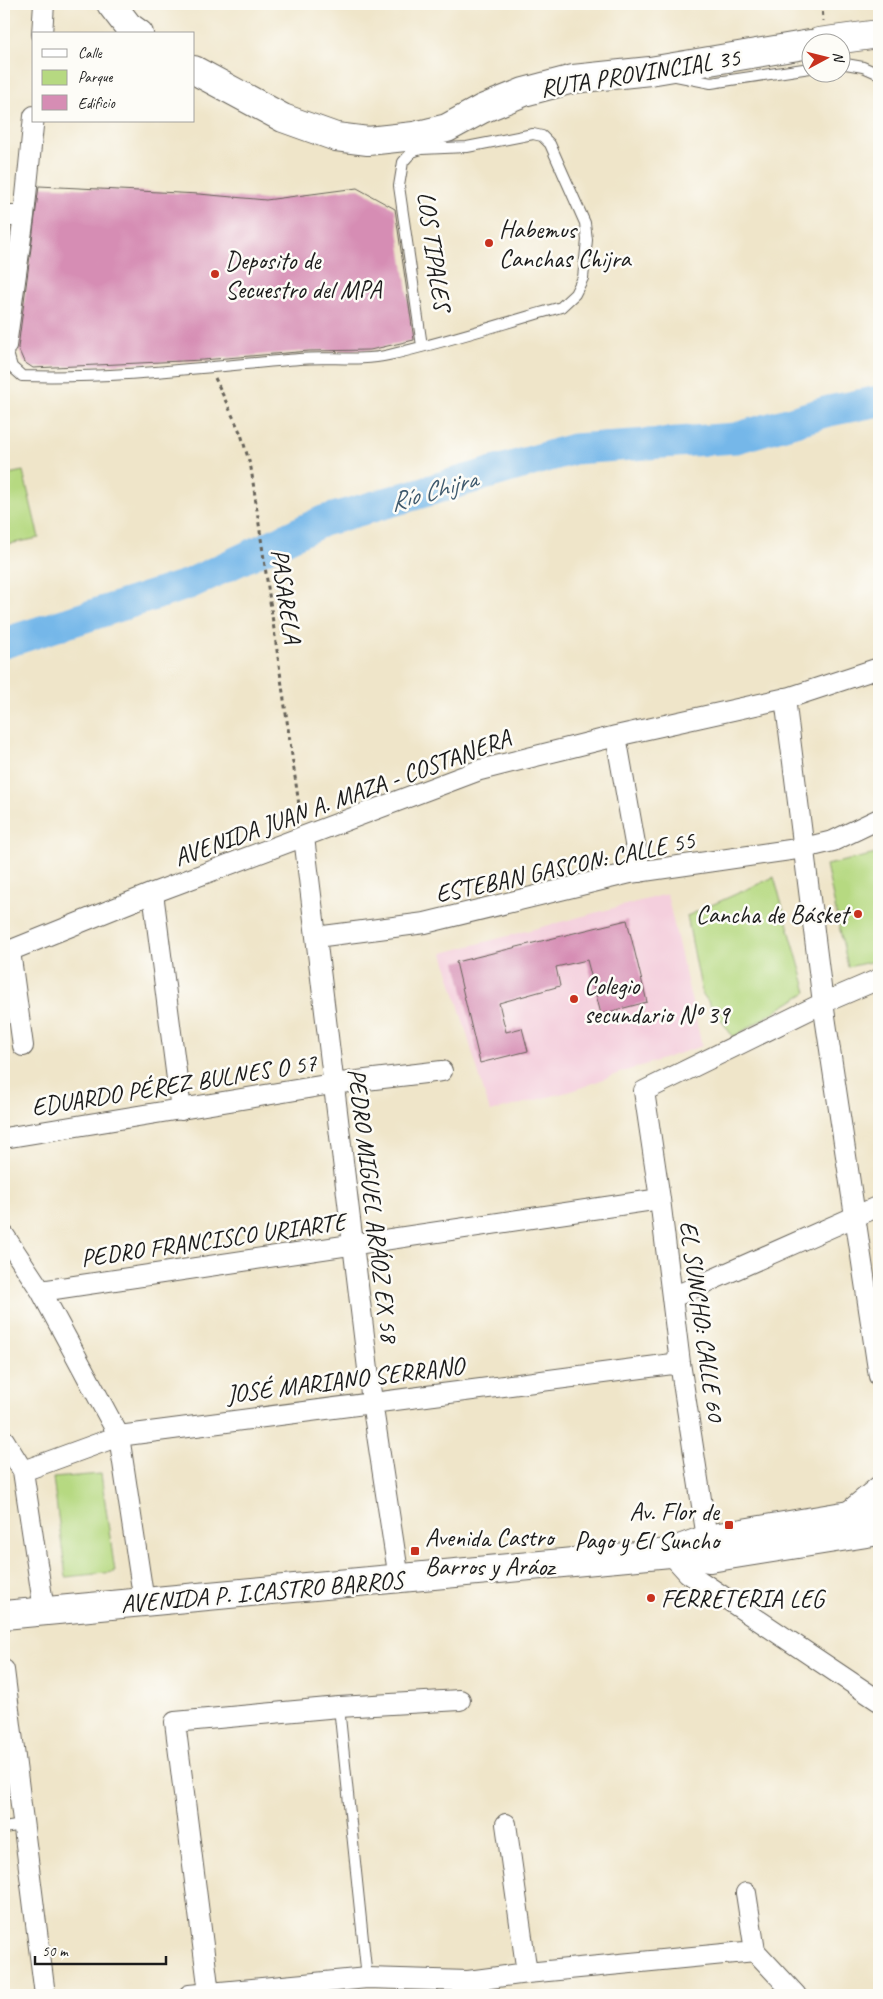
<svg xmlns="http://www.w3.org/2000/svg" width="883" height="1999" font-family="Caveat,sans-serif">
<rect width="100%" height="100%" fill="#fdfcf7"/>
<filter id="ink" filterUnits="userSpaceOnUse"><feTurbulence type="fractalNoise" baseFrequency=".02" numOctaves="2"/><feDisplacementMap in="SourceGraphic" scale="10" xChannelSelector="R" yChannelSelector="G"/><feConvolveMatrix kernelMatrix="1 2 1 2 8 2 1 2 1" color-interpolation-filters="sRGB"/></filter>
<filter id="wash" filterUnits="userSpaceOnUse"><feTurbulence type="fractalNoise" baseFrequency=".0096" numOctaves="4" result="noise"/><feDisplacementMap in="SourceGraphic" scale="20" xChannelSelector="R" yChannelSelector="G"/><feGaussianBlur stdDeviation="1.12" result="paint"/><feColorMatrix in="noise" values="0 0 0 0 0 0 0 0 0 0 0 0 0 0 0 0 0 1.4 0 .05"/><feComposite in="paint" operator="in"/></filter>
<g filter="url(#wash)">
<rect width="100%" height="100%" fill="#efe5c9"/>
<path fill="#f4cfdd" d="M667 894 702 1046 614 1075 575 1090 490 1112 443 953Z"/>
<path fill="#b6d981" stroke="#697a4e" d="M23 471 39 538 4 545V475Z
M876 854 879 868V960L848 967 826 865Z
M774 877 807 992 733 1037 702 993 687 916Z
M101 1474 115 1572 66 1577 53 1478Z"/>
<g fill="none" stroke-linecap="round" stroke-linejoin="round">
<path stroke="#74b7e9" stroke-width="31" d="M4 643 189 584 323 521 574 449 736 438 829 411 879 401"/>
</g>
<g id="blocks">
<path fill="#d68db4" d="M39 186 199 194 266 200 357 188 395 209 414 340 370 350 309 351 203 360 33 368 24 362 18 348Z
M627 920 647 1002 601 1014 587 960 556 967 560 986 499 1003 506 1032 522 1028 528 1051 480 1063 456 962Z"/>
</g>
</g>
<g filter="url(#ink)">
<use href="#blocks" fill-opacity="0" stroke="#666259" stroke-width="1"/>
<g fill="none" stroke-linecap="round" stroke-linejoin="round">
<defs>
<path id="lane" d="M840 63 863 67 879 74
M676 76 711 83 810 68
M6 346 12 367 22 376C114 379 207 367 299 359 329 356 359 362 389 355 447 342 504 323 561 307L575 294 583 278 587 240 585 223 550 144 542 136 533 134 467 147 421 149 412 152 403 162 399 186 422 346
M339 1707 367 1978
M4 1828 22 1825"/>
<path id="street" d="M42 34 44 4
M4 216H24
M4 346H6L24 216 34 116
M785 698 823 1003 879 1376
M616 736 640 872
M304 837 372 1402 399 1579
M153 893 181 1110
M316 937 425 923 630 873 804 848 833 841 879 819
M10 951 23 1046
M4 953 153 893 480 770 616 736 791 697 879 668
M4 1138 332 1084 442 1071
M4 1235 41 1291 119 1436 144 1602
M41 1291 660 1199
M673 1297 879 1206
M4 1440 23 1471 44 1610
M23 1471 119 1436 680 1363
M844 1515 879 1486
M709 1551 680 1363 660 1199 644 1091 823 1003 879 979
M670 1553 688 1573 879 1701
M4 1670 45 1995
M506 1824 527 1973
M746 1893 755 1951 796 1995
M209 1993 175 1722 339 1707 460 1700
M189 1995 367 1978 468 1981 527 1973 755 1951"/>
<path id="secondary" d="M111 4 128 26 139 34
M819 42 879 34
M194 70 283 118 336 137 368 141 414 136 447 128 482 109 524 92 573 79 650 71 810 44
M674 1551 707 1539 879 1510
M4 1615 670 1553 710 1558 879 1531"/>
</defs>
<use href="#lane" stroke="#666259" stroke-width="12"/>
<use href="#street" stroke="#666259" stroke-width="22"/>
<use href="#secondary" stroke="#666259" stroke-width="30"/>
<path stroke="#666259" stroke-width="3" stroke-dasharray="4 4" stroke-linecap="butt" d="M822 4 823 21
M215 378 241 434 251 468 301 819"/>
<use href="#lane" stroke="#fff" stroke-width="10"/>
<use href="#street" stroke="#fff" stroke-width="20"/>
<use href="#secondary" stroke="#fff" stroke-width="28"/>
</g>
</g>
<g fill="#c8321e" stroke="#fdfcf7" stroke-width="2">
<circle cx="489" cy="243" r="5"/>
<circle cx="215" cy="274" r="5"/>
<circle cx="858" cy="914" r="5"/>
<circle cx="574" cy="999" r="5"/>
<rect x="724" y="1520" width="10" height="10" rx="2.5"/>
<rect x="410" y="1546" width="10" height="10" rx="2.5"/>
<circle cx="651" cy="1598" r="5"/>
</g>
<g text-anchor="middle" stroke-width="5" stroke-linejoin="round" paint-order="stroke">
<g font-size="25" fill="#1c1c1c" stroke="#fdfcf7">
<text transform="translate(640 72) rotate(-9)" y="9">RUTA PROVINCIAL 35</text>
<text transform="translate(435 251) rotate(82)" y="9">LOS TIPALES</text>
<text transform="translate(287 596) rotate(82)" y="9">PASARELA</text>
<text transform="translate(342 797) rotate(-20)" y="9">AVENIDA JUAN A. MAZA - COSTANERA</text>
<text transform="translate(565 866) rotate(-12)" y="9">ESTEBAN GASCON: CALLE 55</text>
<text transform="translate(174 1084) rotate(-9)" y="9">EDUARDO PÉREZ BULNES O 57</text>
<text transform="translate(374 1205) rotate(83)" y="9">PEDRO MIGUEL ARÁOZ EX 58</text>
<text transform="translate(213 1239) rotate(-8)" y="9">PEDRO FRANCISCO URIARTE</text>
<text transform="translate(703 1321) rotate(82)" y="9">EL SUNCHO: CALLE 60</text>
<text transform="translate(345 1379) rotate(-7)" y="9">JOSÉ MARIANO SERRANO</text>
<text transform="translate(262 1591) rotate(-5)" y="9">AVENIDA P. I.CASTRO BARROS</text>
</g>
<g font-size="25" fill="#1c1c1c" stroke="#fdfcf7" text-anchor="start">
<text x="499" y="238">Habemus<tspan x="499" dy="29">Canchas Chijra</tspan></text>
<text x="225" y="269">Deposito de<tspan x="225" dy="29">Secuestro del MPA</tspan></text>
<text x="848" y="923" text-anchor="end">Cancha de Básket</text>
<text x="584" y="994">Colegio<tspan x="584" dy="29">secundario Nº 39</tspan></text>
<text x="719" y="1520" text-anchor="end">Av. Flor de<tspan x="719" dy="29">Pago y El Suncho</tspan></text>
<text x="425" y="1546">Avenida Castro<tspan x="425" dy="29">Barros y Aráoz</tspan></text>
<text x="661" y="1607">FERRETERIA LEG</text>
</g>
<g font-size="26" font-style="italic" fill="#3f5a6e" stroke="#fdfcf7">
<text transform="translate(433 490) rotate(-16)" y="9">Río Chijra</text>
</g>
</g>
<rect width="883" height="1999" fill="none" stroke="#fdfcf7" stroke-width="20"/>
<rect x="32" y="32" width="162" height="90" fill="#fdfcf7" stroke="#a3a29f"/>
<rect x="42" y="49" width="25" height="8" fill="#ffffff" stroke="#a3a29f"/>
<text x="78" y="58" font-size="15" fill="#1c1c1c">Calle</text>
<rect x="42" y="70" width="25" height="15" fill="#b6d981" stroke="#a3a29f"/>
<text x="78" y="82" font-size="15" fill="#1c1c1c">Parque</text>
<rect x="42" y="95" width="25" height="15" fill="#d68db4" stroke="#a3a29f"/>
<text x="78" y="108" font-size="15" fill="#1c1c1c">Edificio</text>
<g transform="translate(826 58) rotate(83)"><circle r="24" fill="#fdfcf7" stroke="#a3a29f"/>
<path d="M0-4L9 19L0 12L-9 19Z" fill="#c8321e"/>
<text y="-8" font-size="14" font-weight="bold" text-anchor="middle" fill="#1c1c1c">N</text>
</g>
<path d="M35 1956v8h131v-8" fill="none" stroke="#1c1c1c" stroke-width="2.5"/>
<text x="42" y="1956" font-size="15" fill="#1c1c1c" stroke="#fdfcf7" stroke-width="4" paint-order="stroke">50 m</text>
</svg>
